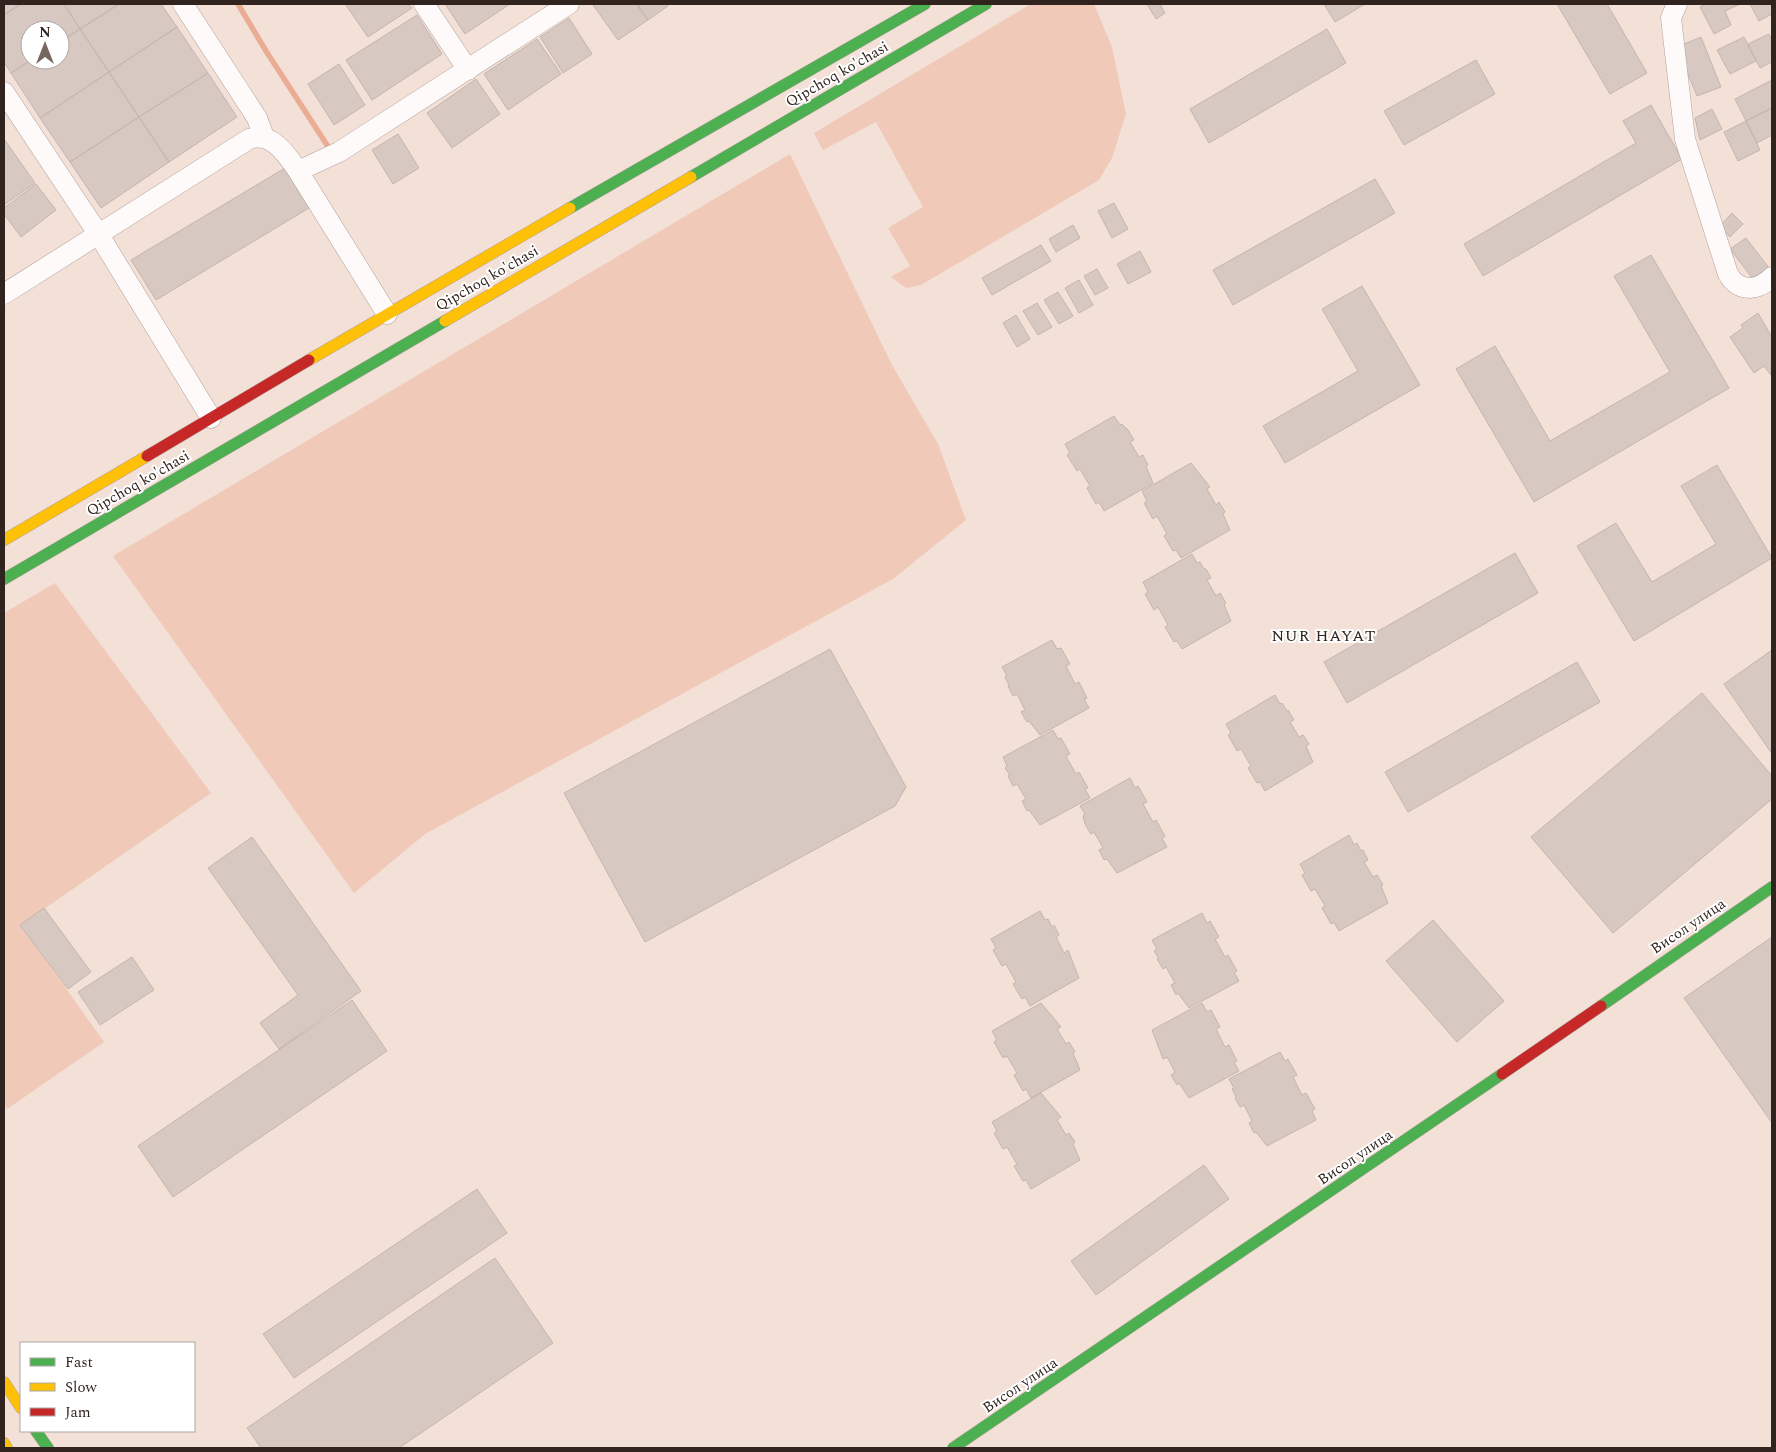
<svg xmlns="http://www.w3.org/2000/svg" width="1776" height="1452" font-family="Spectral,serif">
<rect width="100%" height="100%" fill="#f3e0d7"/>
<path fill="#f0c9b9" d="M1031 4H1094L1112 47 1126 114 1112 158 1099 180 921 285 906 288 891 277 910 266 888 228 923 207 876 122 823 150 814 133Z
M790 154 892 365 938 444 966 520 893 579 425 834 354 893 113 556Z
M55 583 211 793 21 925 104 1042 7 1109 4 1104V613Z"/>
<g fill="none" stroke-linecap="round" stroke-linejoin="round">
<path stroke="#eaad94" stroke-width="5.5" d="M238 4 266 51 327 145"/>
</g>
<path fill="#d7c8c1" stroke="#c4b5af" d="M4 4H21L4 15Z
M21 4H64L80 29 60 42V30H30L31 60 11 73 4 62V15Z
M64 4H119L80 29Z
M119 4H161L177 27 109 72 80 29Z
M345 4H408L412 8 368 37Z
M445 4H510L465 34Z
M595 4H636L648 20 618 40 593 5Z
M637 4H667L668 6 648 20Z
M1147 4H1160L1165 13 1156 19Z
M1324 4H1365L1335 22Z
M1557 4H1607L1647 73 1610 94Z
M1706 4H1740L1725 11 1731 25 1714 34 1700 7Z
M1750 4H1772V14L1759 21Z
M417 15 442 54 372 100 346 60Z
M569 18 592 54 563 73 540 37Z
M177 27 208 73 139 117 109 72Z
M80 29 109 72 40 118 11 73 31 60H60V42Z
M1327 29 1346 63 1209 143 1190 109Z
M1769 34 1772 41V62L1760 68 1748 44Z
M1701 37 1721 87 1697 96 1677 47Z
M1744 37 1756 61 1730 74 1717 50Z
M537 39 561 74 508 110 484 74Z
M1476 60 1495 94 1404 145 1384 111Z
M339 64 365 105 334 125 308 84Z
M109 72 139 117 70 162 40 118Z
M208 73 237 117 169 162 139 117Z
M476 79 500 114 452 148 427 113Z
M1772 80V108L1746 121 1735 99Z
M1651 105 1682 159 1483 276 1464 244 1636 143 1623 121Z
M1772 108V135L1757 143 1746 121Z
M1712 109 1722 129 1700 140 1695 118Z
M139 117 169 162 101 208 70 162Z
M1746 121 1760 150 1738 161 1724 132Z
M398 134 419 168 393 184 372 150Z
M4 139 35 183 4 205Z
M285 168 309 208 156 300 131 260Z
M1375 179 1395 213 1233 305 1213 270Z
M36 184 56 210 21 237 4 214V208Z
M1114 203 1128 229 1112 238 1098 211Z
M1732 213 1743 224 1730 237 1720 226Z
M1073 225 1080 238 1056 252 1049 239Z
M1746 238 1769 268 1753 279 1730 249Z
M1041 245 1051 261 992 295 982 278Z
M1140 251 1151 272 1128 284 1117 264Z
M1651 255 1729 388 1534 502 1456 369 1495 346 1550 441 1670 372 1614 276Z
M1097 269 1108 288 1095 295 1084 276Z
M1079 280 1093 305 1079 313 1065 288Z
M1362 286 1420 385 1285 463 1263 426 1358 371 1322 309Z
M1058 292 1073 316 1059 324 1044 300Z
M1037 303 1052 327 1038 335 1023 311Z
M1758 313 1772 337 1771 375 1764 366 1754 373 1730 337 1743 328 1741 325Z
M1016 315 1030 339 1017 347 1003 323Z
M1114 416 1120 425 1122 424 1128 430 1134 440 1130 442 1139 457 1143 455 1148 465 1146 466 1153 483 1104 511 1099 502 1096 504 1087 488 1090 486 1080 469 1077 471 1067 455 1070 453 1065 444Z
M1191 463 1210 487 1207 489 1216 505 1219 502 1225 512 1223 514 1230 530 1181 558 1176 550 1173 551 1164 536 1167 534 1157 516 1153 519 1144 503 1147 501 1142 491Z
M1717 465 1772 558 1634 641 1577 546 1616 523 1652 582 1716 544 1681 486Z
M1515 553 1538 593 1347 703 1324 662Z
M1192 554 1197 563 1200 562 1204 569H1206L1211 578 1207 580 1216 596 1220 593 1226 603 1224 605 1231 621 1182 649 1177 641 1174 642 1165 627 1168 625 1158 607 1154 610 1145 594 1148 592 1143 582Z
M1052 640 1057 649 1061 648 1070 664 1066 666 1075 684 1079 682 1087 698 1084 699 1089 708 1040 735 1029 721 1027 722 1021 712 1025 710 1017 694 1013 696 1008 686 1009 685 1005 677 1007 676 1002 667Z
M830 649 906 787 895 806 645 942 564 793Z
M1772 650V754L1724 684Z
M1577 662 1600 702 1408 812 1385 772Z
M1702 693 1772 776V799L1613 933 1531 837Z
M1275 695 1280 704 1282 703 1287 711 1288 710 1294 720 1290 722 1299 737 1303 735 1309 744 1306 746 1313 762 1265 791 1260 782 1257 783 1248 768 1251 766 1241 749 1237 751 1228 735 1231 733 1226 724Z
M1053 730 1058 739 1061 738 1070 754 1066 756 1076 774 1079 772 1088 788 1085 789 1090 798 1040 825 1029 810 1027 811 1022 801 1026 799 1017 784 1013 786 1008 776 1010 775 1005 768 1007 766 1003 757Z
M1130 778 1135 788 1138 786 1147 802 1143 804 1153 822 1156 820 1165 836 1162 838 1167 847 1117 873 1107 859 1104 860 1099 850 1103 848 1094 832 1091 834 1085 824 1083 816 1085 814 1080 806Z
M1349 835 1354 845 1357 843 1361 851 1363 850 1368 860 1364 862 1373 877 1377 875 1383 885 1381 886 1388 903 1339 931 1334 922 1331 924 1322 908 1325 906 1315 889 1311 891 1302 875 1305 873 1300 864Z
M252 837 361 991 279 1049 260 1023 298 995 208 868Z
M44 908 91 972 68 989 20 925Z
M1040 911 1045 920 1048 919 1052 927 1054 925 1059 935 1056 937 1064 953 1068 950 1079 978 1030 1006 1025 997 1022 999 1013 984 1016 982 1006 964 1002 966 993 950 996 948 991 939Z
M1202 913 1207 923 1210 921 1219 937 1215 939 1225 957 1228 955 1237 971 1234 972 1239 981 1189 1008 1178 993 1176 995 1171 985 1175 983 1166 967 1163 969 1157 959H1159L1154 951 1157 949 1152 940Z
M1433 920 1504 1001 1457 1042 1386 961Z
M1772 937V1123L1684 998Z
M132 957 154 990 100 1025 78 992Z
M352 1000 387 1051 173 1197 138 1146Z
M1041 1003 1061 1027 1057 1029 1066 1044 1069 1042 1075 1052 1073 1053 1080 1070 1031 1098 1026 1089 1023 1091 1014 1075 1017 1073 1007 1056 1003 1058 994 1042 997 1040 992 1031Z
M1202 1003 1207 1012 1211 1010 1220 1027 1216 1029 1225 1047 1229 1045 1237 1061 1234 1062 1239 1071 1189 1098 1179 1083 1177 1085 1171 1075 1175 1072 1167 1057 1163 1059 1152 1030Z
M1280 1052 1285 1061 1288 1059 1297 1075 1293 1077 1302 1095 1306 1093 1315 1109 1312 1111 1316 1120 1267 1146 1256 1132 1254 1133 1249 1123 1252 1121 1244 1105 1240 1107 1235 1098 1236 1097 1232 1089 1234 1088 1229 1079Z
M1041 1093 1061 1117 1057 1120 1066 1135 1069 1133 1075 1142 1073 1144 1080 1160 1031 1189 1026 1180 1023 1181 1014 1166 1017 1164 1007 1147 1003 1149 994 1133 997 1131 992 1122Z
M1204 1165 1229 1199 1096 1295 1071 1261Z
M477 1189 507 1233 294 1378 263 1334Z
M495 1258 553 1343 399 1448H261L247 1428Z"/>
<g fill="none" stroke-linecap="round" stroke-linejoin="round">
<defs>
<path id="street" d="M183 4 257 118 264 137
M424 4 468 70
M1677 4 1671 18 1685 139 1728 274C1739 293 1758 291 1772 277
M4 92 99 235 211 418
M298 171 387 314
M4 294 249 139C272 131 287 155 298 171L339 152 569 4"/>
<path id="fast" d="M691 177 986 4
M570 208 925 4
M4 579 445 321
M1601 1006 1772 887
M36 1431 48 1448
M953 1448 1502 1074"/>
<path id="slow" d="M445 321 691 177
M309 360 570 208
M4 540 147 456
M4 1382 21 1408
M4 1443 7 1448"/>
<path id="jam" d="M147 456 309 360
M1502 1074 1601 1006"/>
</defs>
<use href="#street" stroke="#b1a29c" stroke-width="21"/>
<use href="#fast" stroke="#b1a29c" stroke-width="12"/>
<use href="#slow" stroke="#b1a29c" stroke-width="12"/>
<use href="#jam" stroke="#b1a29c" stroke-width="12"/>
<use href="#street" stroke="#fdfaf9" stroke-width="20"/>
<use href="#fast" stroke="#4caf50" stroke-width="11"/>
<use href="#slow" stroke="#ffc107" stroke-width="11"/>
<use href="#jam" stroke="#c62828" stroke-width="11"/>
</g>
<g text-anchor="middle" stroke-width="4" stroke-linejoin="round" paint-order="stroke">
<g font-size="15" fill="#31241e" stroke="#fff">
<text transform="translate(837 74) rotate(-30)" y="5">Qipchoq ko'chasi</text>
<text transform="translate(487 278) rotate(-30)" y="5">Qipchoq ko'chasi</text>
<text transform="translate(138 483) rotate(-30)" y="5">Qipchoq ko'chasi</text>
<text transform="translate(1688 926) rotate(-34)" y="5">Висол улица</text>
<text transform="translate(1355 1157) rotate(-34)" y="5">Висол улица</text>
<text transform="translate(1020 1385) rotate(-34)" y="5">Висол улица</text>
</g>
<g font-size="16" letter-spacing="1" fill="#31241e" stroke="#fff">
<text x="1324" y="641">NUR HAYAT</text>
</g>
</g>
<rect width="1776" height="1452" fill="none" stroke="#31241e" stroke-width="10"/>
<rect x="20" y="1342" width="175" height="90" fill="#ffffff" stroke="#ada7a5"/>
<rect x="30" y="1358" width="25" height="8" fill="#4caf50" stroke="#ada7a5"/>
<text x="65" y="1367" font-size="15" fill="#31241e">Fast</text>
<rect x="30" y="1383" width="25" height="8" fill="#ffc107" stroke="#ada7a5"/>
<text x="65" y="1392" font-size="15" fill="#31241e">Slow</text>
<rect x="30" y="1408" width="25" height="8" fill="#c62828" stroke="#ada7a5"/>
<text x="65" y="1417" font-size="15" fill="#31241e">Jam</text>
<g transform="translate(45 45)"><circle r="24" fill="#ffffff" stroke="#ada7a5"/>
<path d="M0-4L9 19L0 12L-9 19Z" fill="#75665f"/>
<text y="-8" font-size="14" font-weight="bold" text-anchor="middle" fill="#31241e">N</text>
</g>
</svg>
